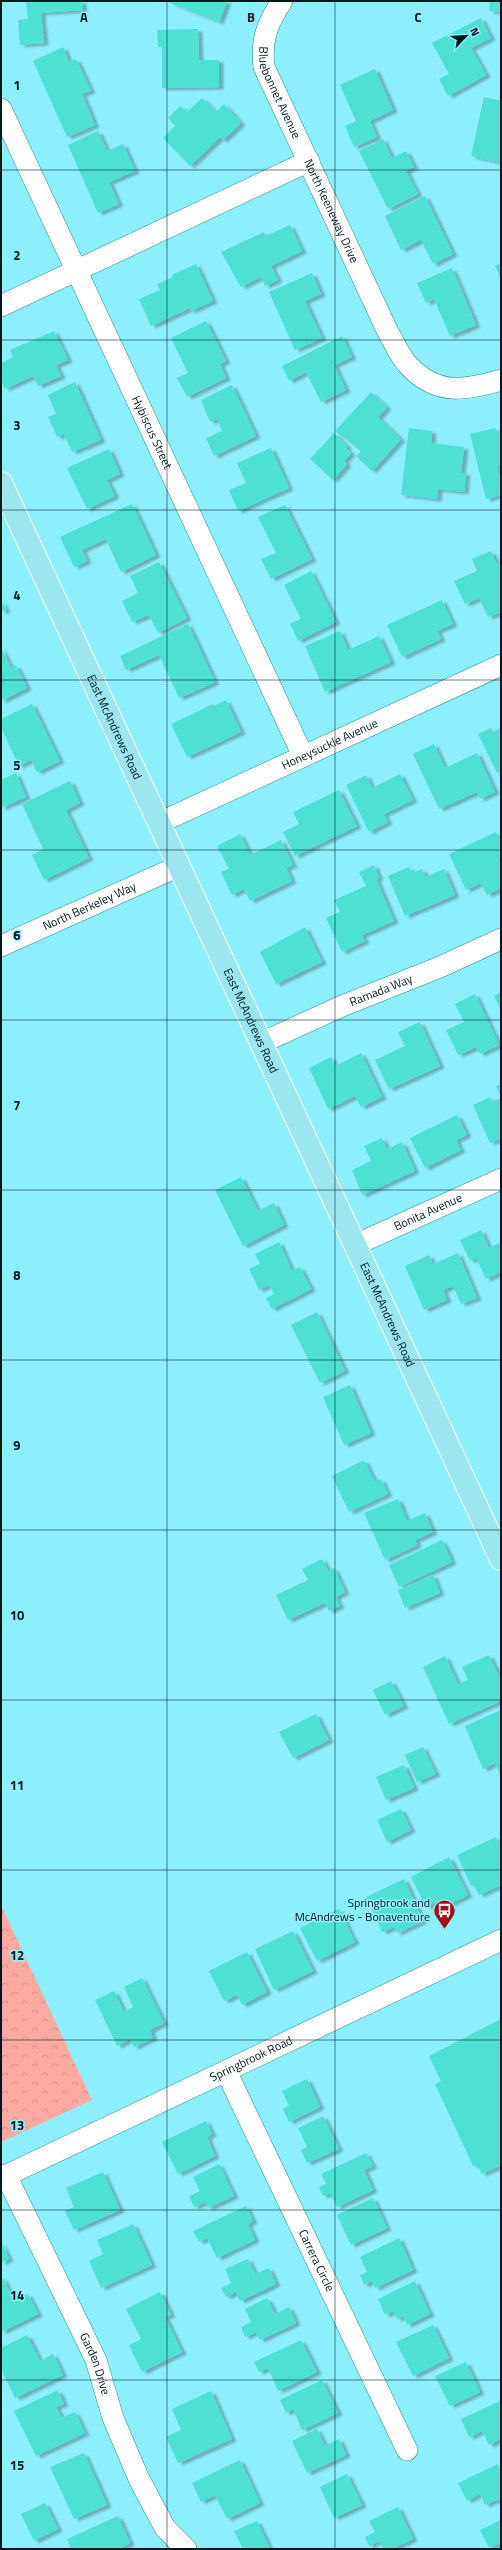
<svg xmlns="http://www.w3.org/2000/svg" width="502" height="2550" font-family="'Titillium Web',sans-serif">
<defs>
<pattern id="park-crowns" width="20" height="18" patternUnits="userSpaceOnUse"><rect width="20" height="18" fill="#fcaaa1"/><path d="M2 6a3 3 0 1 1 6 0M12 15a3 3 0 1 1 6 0" fill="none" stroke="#d6928a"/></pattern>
<filter id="shadow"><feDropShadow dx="4.5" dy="2.5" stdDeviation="1" flood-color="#0004"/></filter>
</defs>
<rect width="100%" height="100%" fill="#8eeffc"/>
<path fill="url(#park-crowns)" d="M1 1905 92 2100 1 2142Z"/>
<path fill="#4de0d3" filter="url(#shadow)" d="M26 1H82L83 10 41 13 44 43 20 45 18 20 28 19Z
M171 1H227L219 22 170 3Z
M490 1H501V12L489 11Z
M481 18 491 38 471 48 486 75 448 96 439 79 449 74 432 43Z
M198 29 199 60H219V87L162 88V47H158L157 30Z
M63 47 69 62 76 59 91 91 82 94 95 125 67 137 33 61Z
M375 69 393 110 370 121 377 137 354 147 345 126 356 121 340 85Z
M484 97 501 101V163L471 156Z
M202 98 216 112 224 104 241 123 223 140 220 137 190 166 163 138 175 126 168 118 180 106 187 112Z
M98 131 107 151 123 144 135 171 109 182 119 204 98 213 68 145Z
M383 139 392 158 406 151 414 167 406 171 418 194 388 209 359 151Z
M425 196 453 254 433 264 421 240 401 250 385 216Z
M290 225 302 251 271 266 278 280 265 286 261 277 241 287 221 252 264 232 266 236Z
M501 263V279L495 266Z
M196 264 213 301 191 311 190 308 151 326 139 299 160 290 157 284 173 277 172 275Z
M452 268 476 325 450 336 434 299 426 303 417 283Z
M312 273 321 294 305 301 322 338 295 350 269 292Z
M206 321 226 361 220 364 226 378 187 397 177 378 188 373 171 338Z
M54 331 68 360 56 365 61 376 38 386 33 376 5 389 1 380V363L13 357 10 350Z
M342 336 352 357 334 365 346 390 321 402 306 372 289 381 282 366Z
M75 382 101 440 72 452 64 434 57 437 48 417 56 414 48 395Z
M232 385 256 436 214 456 206 438 222 431 217 419 210 422 201 400Z
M371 392 387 407 378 417 401 439 372 471 356 456 361 451 335 431Z
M409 428 432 431 431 443 464 447 461 473H466L464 492 438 489 437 499 401 495Z
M495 428 497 433 501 432V465L497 466 501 482V495L486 499 470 434Z
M334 433 347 446 346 448 351 453 344 461 347 464 333 480 310 459Z
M271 448 289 488 238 511 229 490 246 483 237 463Z
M109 449 120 474 107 480 115 496 87 509 67 468Z
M132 504 156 555 121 572 106 539 82 550 87 561 74 567 60 537Z
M285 505 312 559 271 579 261 559 276 553 258 517Z
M491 551 497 565 501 563V612L488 617 479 598 465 604 454 581 477 571 472 559Z
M159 562 187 618 158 633 149 615 132 622 122 601 138 593 130 576Z
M311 571 336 622 298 641 290 624 301 619 284 585Z
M1 600 6 610 1 612Z
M442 600 453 624 437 631 441 639 402 657 387 625Z
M188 624 215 682 179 698 159 655 126 670 120 656Z
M340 631 348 650 379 636 391 662 325 692 305 646Z
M1 647 11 668 16 665 27 688 1 701Z
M226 700 241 732 187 757 171 724 213 704 214 706Z
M32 704 60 761 37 772 31 760 19 766 1 727V719Z
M491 728 493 732 501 728V771L497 773 478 734Z
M434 744 445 768 477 753 495 792 480 799 477 792 439 809 413 754Z
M16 773 26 797 1 808V780Z
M400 774 413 800 384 814 388 822 369 832 346 785 366 775 372 788Z
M70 781 80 803 66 810 89 858 44 880 32 855 43 849 22 804Z
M339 790 357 826 295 856 283 832 299 824 293 812Z
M496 832 501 842V857L498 858 501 864V888L487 895 481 883 466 890 449 854Z
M240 834 250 855 281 840 293 865 286 868 292 881 250 901 244 889 232 895 221 872 229 869 217 846Z
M374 865 379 878 376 879 394 921 362 935 365 941 342 952 326 918 340 912 334 900 366 886 359 872Z
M409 867 412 873 422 869 426 877 444 869 455 895 405 916 388 876Z
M305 927 322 962 276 984 260 952Z
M501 992V1010L494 996Z
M475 994 499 1045 480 1054 476 1047 458 1055 446 1030 464 1022 455 1004Z
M420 1022 440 1066 389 1089 375 1060 405 1046 398 1032Z
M361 1053 382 1097 361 1107 355 1096 328 1109 309 1068 331 1057 335 1066Z
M501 1084V1097L496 1086Z
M490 1097 492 1102 501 1098V1138L490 1143 473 1105Z
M457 1115 467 1135 456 1140 461 1150 425 1168 410 1138Z
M382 1138 387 1149 402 1142 415 1171 362 1195 352 1170 371 1161 364 1146Z
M241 1177 258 1211 274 1203 284 1225 243 1246 215 1190Z
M481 1230 489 1248 501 1242V1272L486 1279 476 1258 470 1261 460 1240Z
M279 1242 292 1271 300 1267 311 1289 272 1309 266 1298 274 1294 269 1285 259 1290 249 1269 260 1264 255 1254Z
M458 1253 477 1298 461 1304 453 1286 443 1290 447 1300 424 1310 405 1266 429 1255 433 1264Z
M317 1312 345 1371 320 1383 291 1325Z
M350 1385 371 1433 344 1445 323 1397Z
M364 1460 375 1482 381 1479 388 1494 349 1512 332 1476Z
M398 1499 407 1521 425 1513 433 1532 415 1540 417 1545 385 1560 364 1513Z
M442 1540 452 1562 399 1587 389 1565Z
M322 1559 328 1570 313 1577 334 1568 345 1592 336 1597 340 1606 329 1611 325 1603 288 1620 276 1595 308 1580 302 1569Z
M433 1575 440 1593 405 1608 398 1590Z
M489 1655 501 1681V1701L449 1724 423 1667 445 1656 458 1684 468 1680 462 1667Z
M391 1681 404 1706 385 1715 373 1690Z
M501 1710V1777L495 1763 483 1769 465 1726Z
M316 1714 329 1740 293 1758 279 1732Z
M423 1747 436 1774 417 1782 405 1755Z
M404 1765 414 1788 386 1800 376 1777Z
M401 1809 411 1830 387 1842 377 1820Z
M496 1837 501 1847V1885L479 1895 474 1885 471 1886 457 1855Z
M449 1857 468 1895 439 1909 435 1902 426 1907 411 1877Z
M404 1879 423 1921 397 1933 394 1927 382 1932 366 1897Z
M339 1909 355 1942 317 1961 300 1928Z
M293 1931 313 1971 274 1990 255 1949Z
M247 1952 267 1992 242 2005 237 1995 224 2001 209 1971Z
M142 1978 164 2023 150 2030 153 2038 134 2047 130 2039 117 2046 95 2000 114 1991 124 2012 133 2007 124 1987Z
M501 2019V2165L482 2174 477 2164 473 2166 435 2084 441 2081 429 2056Z
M307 2079 320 2107 289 2122 283 2109 289 2106 282 2091Z
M323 2116 339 2149 307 2163 301 2150 307 2147 298 2128Z
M206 2121 212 2134 207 2137 215 2156 178 2174 162 2142Z
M366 2153 373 2166 364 2170 373 2190 337 2207 330 2193 323 2196 319 2187 326 2184 321 2174Z
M219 2164 234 2196 208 2208 205 2202 194 2207 189 2196 200 2191 193 2177Z
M103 2172 120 2210 74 2230 65 2211 74 2207 66 2188Z
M373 2198 387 2228 351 2245 337 2215Z
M246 2206 253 2221 248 2224 255 2240 217 2258 207 2238 199 2242 193 2231Z
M133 2224 152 2265 101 2288 89 2261 103 2254 97 2240Z
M399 2238 413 2270 375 2288 372 2281 364 2285 360 2275 367 2272 360 2257Z
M1 2242 9 2259 1 2263Z
M248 2259 255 2274 269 2268 276 2284 240 2301 236 2292 226 2297 221 2288 231 2283 225 2269Z
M1 2278H3L14 2301 28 2294 38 2314 1 2332Z
M415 2281 430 2314 407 2325 403 2316 397 2319 393 2311 385 2315 378 2299Z
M160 2292 171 2315 165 2317 182 2352 142 2372 129 2345 141 2339 126 2309Z
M267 2298 275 2314 289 2307 296 2323 260 2340 256 2332 245 2337 241 2327 251 2322 245 2309Z
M433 2325 449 2358 413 2376 396 2342Z
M27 2335 40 2361 53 2354 63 2375 15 2398 1 2369V2348Z
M301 2340 317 2372 278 2391 268 2368 259 2372 254 2362Z
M466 2362 480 2392 450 2406 435 2376Z
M322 2380 338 2413 302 2430 293 2409 286 2413 280 2400Z
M58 2390 64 2404 56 2407 62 2418 75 2412 85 2433 36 2456 14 2411Z
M211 2391 232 2439 178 2463 166 2437 181 2430 172 2409Z
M500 2401 501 2439 489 2445 482 2431 469 2437 461 2419Z
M317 2429 325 2446 339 2439 346 2455 307 2473 292 2441Z
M84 2453 107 2505 74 2519 50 2467Z
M240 2460 260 2503 227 2519 215 2495 201 2502 192 2483Z
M498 2464 501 2471V2498L485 2505 480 2494 467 2501 458 2483Z
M347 2474 362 2505 334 2518 320 2487Z
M45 2503 58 2529 34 2541 21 2514Z
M398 2507 413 2539 391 2549H383L379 2541 369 2546 365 2537 375 2532 369 2521Z
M118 2516 130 2543 119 2549H71L67 2539Z
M501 2520V2543L489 2548 480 2530Z
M257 2521 270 2549H243L234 2531Z"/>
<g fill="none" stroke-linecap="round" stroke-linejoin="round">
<defs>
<g id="minor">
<path id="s1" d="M282 1C267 24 261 39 264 67L387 330C394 342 400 358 410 367 438 396 466 390 501 380"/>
<path id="s2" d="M1 109 303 756"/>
<path d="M1 306 309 161"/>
<path id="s3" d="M159 823 501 665"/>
<path id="s4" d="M1 946 179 866"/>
<path id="s5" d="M261 1043 342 1006 440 967 501 939"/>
<path id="s6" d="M355 1245 501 1179"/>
<path id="s7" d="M226 2071 407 2450"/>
<path id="s8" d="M6 2175 96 2360 113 2418 139 2479 165 2528 186 2549"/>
<path id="s9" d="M1 2178 501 1940"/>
</g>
<g id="major">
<path id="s10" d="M1 483 501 1559"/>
</g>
</defs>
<use href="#minor" stroke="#1f8c98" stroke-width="22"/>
<use href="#major" stroke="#fff" stroke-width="24"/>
<use href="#minor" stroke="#fff" stroke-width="21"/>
<use href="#major" stroke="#9be6ef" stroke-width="22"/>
</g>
<path fill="none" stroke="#00181c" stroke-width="1" stroke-opacity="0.55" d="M167 1V2549M335 1V2549M1 170H501M1 340H501M1 510H501M1 680H501M1 850H501M1 1020H501M1 1190H501M1 1360H501M1 1530H501M1 1700H501M1 1870H501M1 2040H501M1 2210H501M1 2380H501"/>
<defs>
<symbol id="bus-pin" viewBox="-11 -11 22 30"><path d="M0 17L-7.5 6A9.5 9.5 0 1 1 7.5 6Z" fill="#a40c16" stroke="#8eeffc"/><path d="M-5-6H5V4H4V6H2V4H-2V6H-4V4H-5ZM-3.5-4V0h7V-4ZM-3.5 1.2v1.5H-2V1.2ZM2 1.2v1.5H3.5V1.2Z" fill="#fff"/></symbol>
</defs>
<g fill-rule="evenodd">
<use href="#bus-pin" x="432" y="1898" width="25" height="34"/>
</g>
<g text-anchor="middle" stroke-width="3" stroke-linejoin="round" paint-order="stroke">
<g font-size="12" fill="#00181c" stroke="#8eeffc">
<text dy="4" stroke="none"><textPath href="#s1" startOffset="99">Bluebonnet Avenue</textPath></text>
<text dy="4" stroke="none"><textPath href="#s1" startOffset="229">North Keeneway Drive</textPath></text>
<text dy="4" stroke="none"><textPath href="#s2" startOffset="357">Hybiscus Street</textPath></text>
<text dy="4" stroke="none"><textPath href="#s10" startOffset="269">East McAndrews Road</textPath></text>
<text dy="4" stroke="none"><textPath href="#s3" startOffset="188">Honeysuckle Avenue</textPath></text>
<text dy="4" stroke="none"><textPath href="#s4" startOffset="97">North Berkeley Way</textPath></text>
<text dy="4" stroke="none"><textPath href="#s5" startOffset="131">Ramada Way</textPath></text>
<text dy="4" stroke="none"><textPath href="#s10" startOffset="593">East McAndrews Road</textPath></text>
<text dy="4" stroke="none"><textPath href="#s6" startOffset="80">Bonita Avenue</textPath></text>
<text dy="4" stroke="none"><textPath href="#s10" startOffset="917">East McAndrews Road</textPath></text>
<text dy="4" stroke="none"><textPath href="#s9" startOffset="277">Springbrook Road</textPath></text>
<text dy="4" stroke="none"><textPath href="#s7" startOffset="210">Carrera Circle</textPath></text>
<text dy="4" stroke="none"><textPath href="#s8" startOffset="209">Garden Drive</textPath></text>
</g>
<g font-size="12" fill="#00181c" stroke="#8eeffc" text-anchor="end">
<text x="430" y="1907">Springbrook and<tspan x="430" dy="14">McAndrews - Bonaventure</tspan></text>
</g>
</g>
<g font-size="13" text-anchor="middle" font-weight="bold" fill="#00181c" stroke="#8eeffc" stroke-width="3" stroke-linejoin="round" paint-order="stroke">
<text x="84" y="22">A</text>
<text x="251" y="22">B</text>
<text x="418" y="22">C</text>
<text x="17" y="90">1</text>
<text x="17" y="260">2</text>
<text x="17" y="430">3</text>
<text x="17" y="600">4</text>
<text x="17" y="770">5</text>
<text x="17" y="940">6</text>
<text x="17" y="1110">7</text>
<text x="17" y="1280">8</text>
<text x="17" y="1450">9</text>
<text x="17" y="1620">10</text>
<text x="17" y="1790">11</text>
<text x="17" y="1960">12</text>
<text x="17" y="2130">13</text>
<text x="17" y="2300">14</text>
<text x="17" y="2470">15</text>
</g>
<rect width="502" height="2550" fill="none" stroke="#00181c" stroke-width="4"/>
<g transform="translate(466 36) rotate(65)" stroke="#8eeffc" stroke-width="3" paint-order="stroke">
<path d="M0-3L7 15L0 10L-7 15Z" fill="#00181c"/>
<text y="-6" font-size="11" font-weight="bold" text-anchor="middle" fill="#00181c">N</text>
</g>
</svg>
